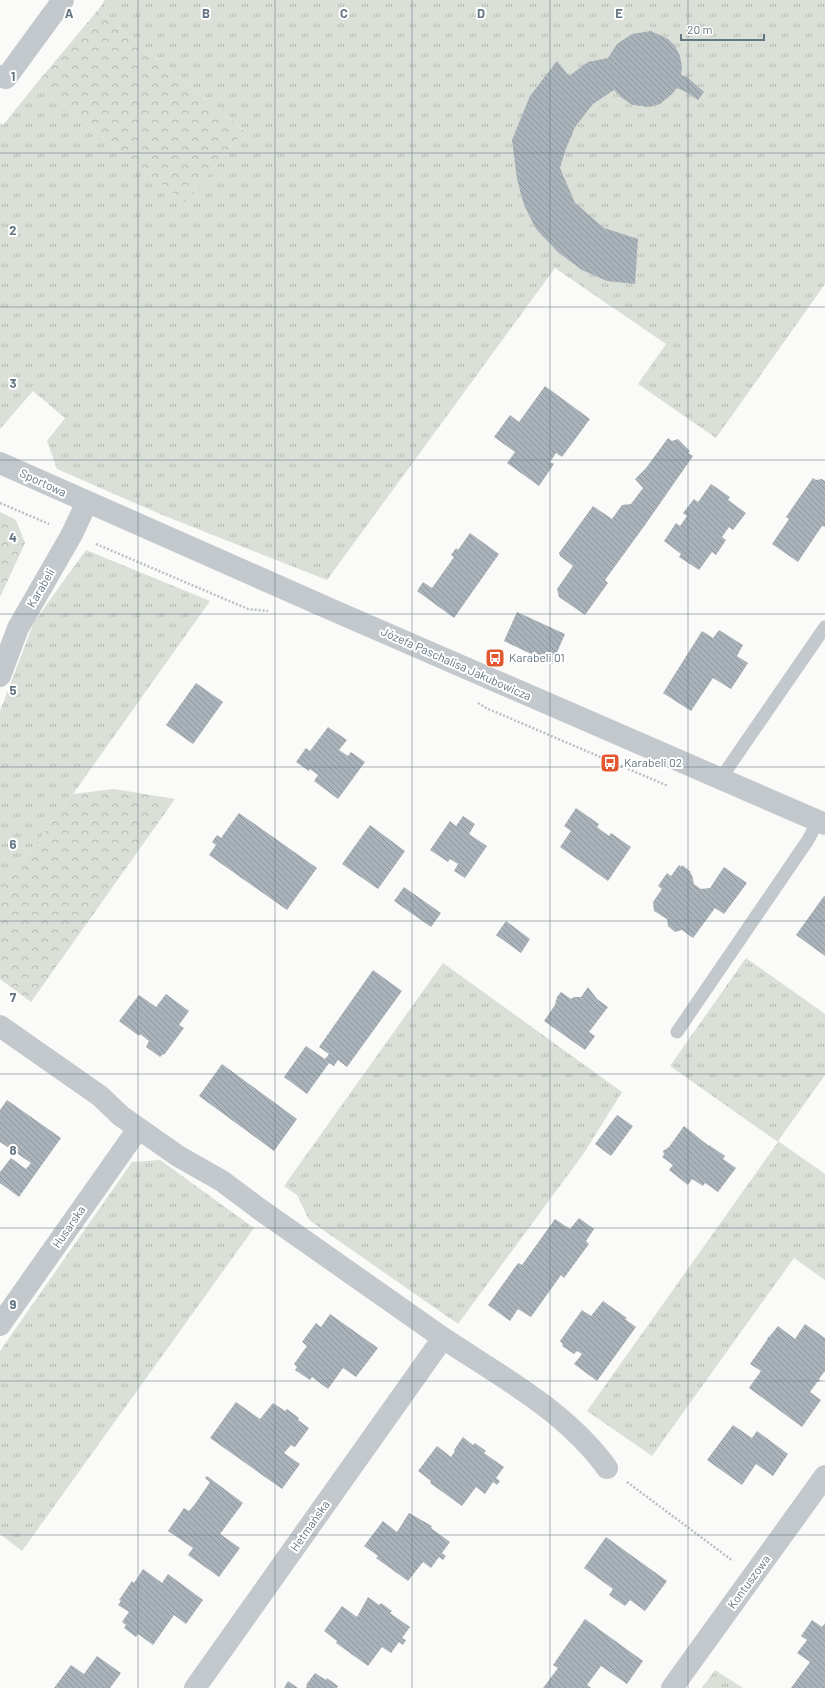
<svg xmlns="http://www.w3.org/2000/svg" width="825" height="1688" font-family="Barlow,sans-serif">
<defs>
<pattern id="grass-tufts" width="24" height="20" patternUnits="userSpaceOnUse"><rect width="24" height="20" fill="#dadfd7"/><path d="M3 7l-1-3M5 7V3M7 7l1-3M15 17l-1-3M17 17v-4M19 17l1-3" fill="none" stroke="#b4b9b4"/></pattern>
<pattern id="forest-crowns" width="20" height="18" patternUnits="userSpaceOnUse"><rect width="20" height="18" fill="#dadfd7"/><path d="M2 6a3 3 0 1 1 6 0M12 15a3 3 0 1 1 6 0" fill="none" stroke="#b4b9b4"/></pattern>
<pattern id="building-back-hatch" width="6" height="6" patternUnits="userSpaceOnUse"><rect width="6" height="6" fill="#aab3b9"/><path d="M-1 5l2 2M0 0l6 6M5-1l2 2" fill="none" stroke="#8e969c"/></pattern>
</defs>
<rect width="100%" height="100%" fill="#fafaf8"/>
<path fill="url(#grass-tufts)" d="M105 0H825V284L716 438 638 384 666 344 555 268 327 580 160 514 57 469 47 441 65 418 33 391 0 429V123L3 125 36 84 185 203 244 131 98 10Z
M86 550 210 601 73 794 0 892V711L34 622Z
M746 958 825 1014V1075L778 1141 825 1174V1280L794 1258 652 1456 587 1411 778 1142 670 1066Z
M443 963 622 1092 584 1153 458 1324 309 1220 297 1195 284 1186Z
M160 1160 254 1228 22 1551 0 1534V1351L132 1162Z
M715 1670 743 1688H702Z"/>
<path fill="url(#forest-crowns)" d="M98 10 244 131 185 203 36 84Z
M0 512 16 520 25 543 0 597Z
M114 789 175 799 31 1002 0 979V892L73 794Z"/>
<path fill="url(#building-back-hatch)" d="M651 31 668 39 675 46 680 56 682 67 681 75 687 77 704 92 698 100 686 92 677 88 672 94 660 104 648 107 633 105 622 98 614 90 593 104 575 127 565 151 560 168 575 203 604 228 638 239 635 284 607 281 582 270 559 253 536 229 524 205 517 179 512 140 530 96 557 61 569 76 588 62 608 58 617 44 632 34Z
M545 386 590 419 562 457 556 453 550 462 554 464 539 486 507 463 515 452 494 437 510 415 519 422Z
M668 438 672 441 678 439 690 451 688 453 693 456 645 525 605 580 608 583 585 615 559 597 557 589 573 566 560 556 559 553 593 506 612 519 622 505 631 504 643 488 635 479 646 468Z
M813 478 816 480 822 479 825 481V527L822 526 798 562 772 544 789 519 786 517Z
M711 484 730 497 728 500 746 513 733 530 729 527 722 537 726 540 716 555 712 552 699 570 679 557 681 554 664 541 676 523 680 526 687 516 683 513 694 499 698 502Z
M470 533 499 554 454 618 417 591 423 582 432 588 454 557 451 555 456 548 458 550Z
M517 612 565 634 552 664 504 641Z
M719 630 743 645 737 656 748 663 731 689 713 678 691 711 663 693 702 631 713 638Z
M196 683 223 702 193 744 166 725Z
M328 727 347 740 339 750 348 756 351 752 365 762 338 799 314 781 318 775 310 769 309 771 296 762 306 748 310 751Z
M576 808 599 824 597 827 609 836 611 833 631 847 608 881 560 847 571 831 564 826Z
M239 813 317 868 287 910 209 855 216 845 212 842 217 835 221 838Z
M463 816 475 824 469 834 487 846 465 878 454 871 458 864 450 859 448 862 430 850 450 821 456 826Z
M370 825 405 851 378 889 342 864Z
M679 865 681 867 682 865 691 872 690 873 692 875 694 884 701 889 710 888 724 867 747 883 724 914 715 908 693 938 682 930 675 932 668 926 667 919 654 911 653 902 662 889 658 886 667 873 671 876Z
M404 887 441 913 431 927 394 901Z
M824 896 825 897V956L796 935Z
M506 921 530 939 521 953 496 935Z
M373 970 402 991 347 1067 338 1060 334 1066 329 1063 307 1094 284 1077 306 1046 325 1059 329 1054 319 1047Z
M588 987 597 999 608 1007 589 1032 595 1036 585 1050 544 1021 555 1005 557 997 561 992 571 999 574 997H581Z
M166 994 189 1011 179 1025 184 1028 164 1055 163 1054 160 1057 146 1047 149 1041 140 1034 139 1036 119 1021 139 995 156 1007Z
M222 1064 297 1119 274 1151 199 1096Z
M7 1100 61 1138 19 1197 0 1183V1172L11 1158 26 1169 31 1163 0 1142V1110Z
M617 1115 633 1126 611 1156 595 1144Z
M684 1126 709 1146V1145L725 1156 723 1159 736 1168 718 1192 705 1183 703 1186 692 1179 688 1185 669 1170 673 1165 662 1157 664 1155 663 1151 669 1147Z
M579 1218 594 1229 586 1241 589 1244 564 1278 561 1275 531 1317 518 1309 510 1321 488 1305 518 1263 522 1265 555 1219 570 1229Z
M603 1301 627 1318 625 1319 636 1327 597 1381 574 1364 582 1354 577 1351 574 1354 562 1346 563 1344 560 1341 582 1310 591 1316Z
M330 1314 378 1348 356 1377 343 1368 328 1389 312 1377 310 1380 295 1370 297 1367 294 1364 307 1346 302 1342 316 1323 321 1327Z
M805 1324 825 1338V1371L819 1379 820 1380 819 1382 818 1381 810 1392 821 1400 802 1427 749 1388 761 1371 750 1364 767 1340 768 1337H769L778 1326 795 1339Z
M236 1402 260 1419 273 1403 285 1411 287 1409 299 1418 298 1420 309 1428 295 1447 291 1445 284 1453 300 1464 282 1489 210 1438Z
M733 1425 752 1438 757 1431 788 1454 773 1476 756 1464 742 1485 707 1460Z
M463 1437 473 1445 475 1443 486 1451 484 1453 504 1467 496 1478 500 1481 497 1485 493 1482 485 1494 476 1487 462 1506 430 1483 431 1481 418 1471 437 1446 451 1457 455 1451 454 1450Z
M207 1476 243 1503 220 1534 240 1548 219 1577 188 1555 193 1548 168 1531 184 1508 189 1511 195 1504 210 1482 205 1478Z
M409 1513 432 1526 431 1528 450 1542 442 1553 446 1556 443 1560 439 1557 431 1568 423 1562 408 1581 376 1558 378 1556 364 1546 383 1521 397 1532Z
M606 1537 667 1581 645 1611 630 1600 625 1606 609 1595 613 1589 584 1568Z
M143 1569 162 1583 168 1574 203 1600 186 1624 174 1615 153 1645 138 1634 136 1637 124 1628 126 1625 122 1622 129 1612 118 1605 121 1601 119 1600 132 1581 134 1583Z
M368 1597 379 1605 381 1603 392 1611 390 1613 410 1627 402 1638 406 1640 403 1645 399 1642 391 1653 382 1647 368 1666 336 1643 337 1641 324 1631 342 1606 357 1617Z
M585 1619 643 1661 627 1684 601 1666 587 1685 591 1688H543L558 1668 553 1665Z
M812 1620 822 1627 825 1623V1688H791L810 1662 797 1653 807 1640 801 1636Z
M97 1656 121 1673 110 1688H54L71 1665 84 1674Z
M315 1673 326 1680 327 1678 338 1686 337 1688H306L307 1686 306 1685Z
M288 1681 298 1688H284Z"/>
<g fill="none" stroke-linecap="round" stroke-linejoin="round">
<path stroke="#bbbfc2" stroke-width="2.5" stroke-dasharray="2 2" stroke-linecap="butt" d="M0 503 49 524
M96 544 248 609 268 611
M478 703 486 708 668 786
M627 1482 733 1561"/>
<path stroke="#c3c8cc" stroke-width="13" d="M721 778 825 627
M677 1032 808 840 818 821"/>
<path stroke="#c3c8cc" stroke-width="22" d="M0 76 6 78 63 0
M0 676 18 628 72 534 87 502
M0 1026 100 1096 121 1116 178 1156 222 1181 258 1208 443 1338 195 1688
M0 1325 138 1129
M443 1338C500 1376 566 1411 607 1468
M672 1688 825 1476"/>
<path stroke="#c3c8cc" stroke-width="22" d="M0 463 330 609 825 824"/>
</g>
<path fill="none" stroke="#657683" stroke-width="1" stroke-opacity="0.55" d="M138 0V1688M275 0V1688M412 0V1688M550 0V1688M688 0V1688M0 153H825M0 307H825M0 460H825M0 614H825M0 767H825M0 921H825M0 1074H825M0 1228H825M0 1381H825M0 1535H825"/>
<defs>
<symbol id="bus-square" viewBox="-11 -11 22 22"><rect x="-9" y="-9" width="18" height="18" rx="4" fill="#e4572e" stroke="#fff"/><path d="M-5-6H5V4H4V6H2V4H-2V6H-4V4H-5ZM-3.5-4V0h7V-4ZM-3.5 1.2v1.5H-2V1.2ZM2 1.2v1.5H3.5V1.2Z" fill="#fff"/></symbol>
</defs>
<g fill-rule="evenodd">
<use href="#bus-square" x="484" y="647" width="22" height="22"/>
<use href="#bus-square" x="599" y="752" width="22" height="22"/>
</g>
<g text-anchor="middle" stroke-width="4" stroke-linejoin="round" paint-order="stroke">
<g font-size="12" fill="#657683" stroke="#fff">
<text transform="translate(43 483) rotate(25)" y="4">Sportowa</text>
<text transform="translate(41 588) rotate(-60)" y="4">Karabeli</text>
<text transform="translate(456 664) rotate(24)" y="4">Józefa Paschalisa Jakubowicza</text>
<text transform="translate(69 1227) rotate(-55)" y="4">Husarska</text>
<text transform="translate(310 1526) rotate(-55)" y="4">Hetmańska</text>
<text transform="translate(749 1582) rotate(-54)" y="4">Kontuszowa</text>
</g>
<g font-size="12" fill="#657683" stroke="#fff" text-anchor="start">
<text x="509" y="662">Karabeli 01</text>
<text x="624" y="767">Karabeli 02</text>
</g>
</g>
<g font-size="13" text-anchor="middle" font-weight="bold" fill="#657683" stroke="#fff" stroke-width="4" stroke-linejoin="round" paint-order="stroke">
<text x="69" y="18">A</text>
<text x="206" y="18">B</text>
<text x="344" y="18">C</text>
<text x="481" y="18">D</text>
<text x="619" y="18">E</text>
<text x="13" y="81">1</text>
<text x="13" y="235">2</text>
<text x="13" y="388">3</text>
<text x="13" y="542">4</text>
<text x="13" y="695">5</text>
<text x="13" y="849">6</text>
<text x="13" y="1002">7</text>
<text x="13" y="1155">8</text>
<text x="13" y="1309">9</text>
</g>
<path d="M681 34v6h83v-6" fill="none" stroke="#657683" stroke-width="2"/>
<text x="687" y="34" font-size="12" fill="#657683" stroke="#ffffff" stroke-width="3" paint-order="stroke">20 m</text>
</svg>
